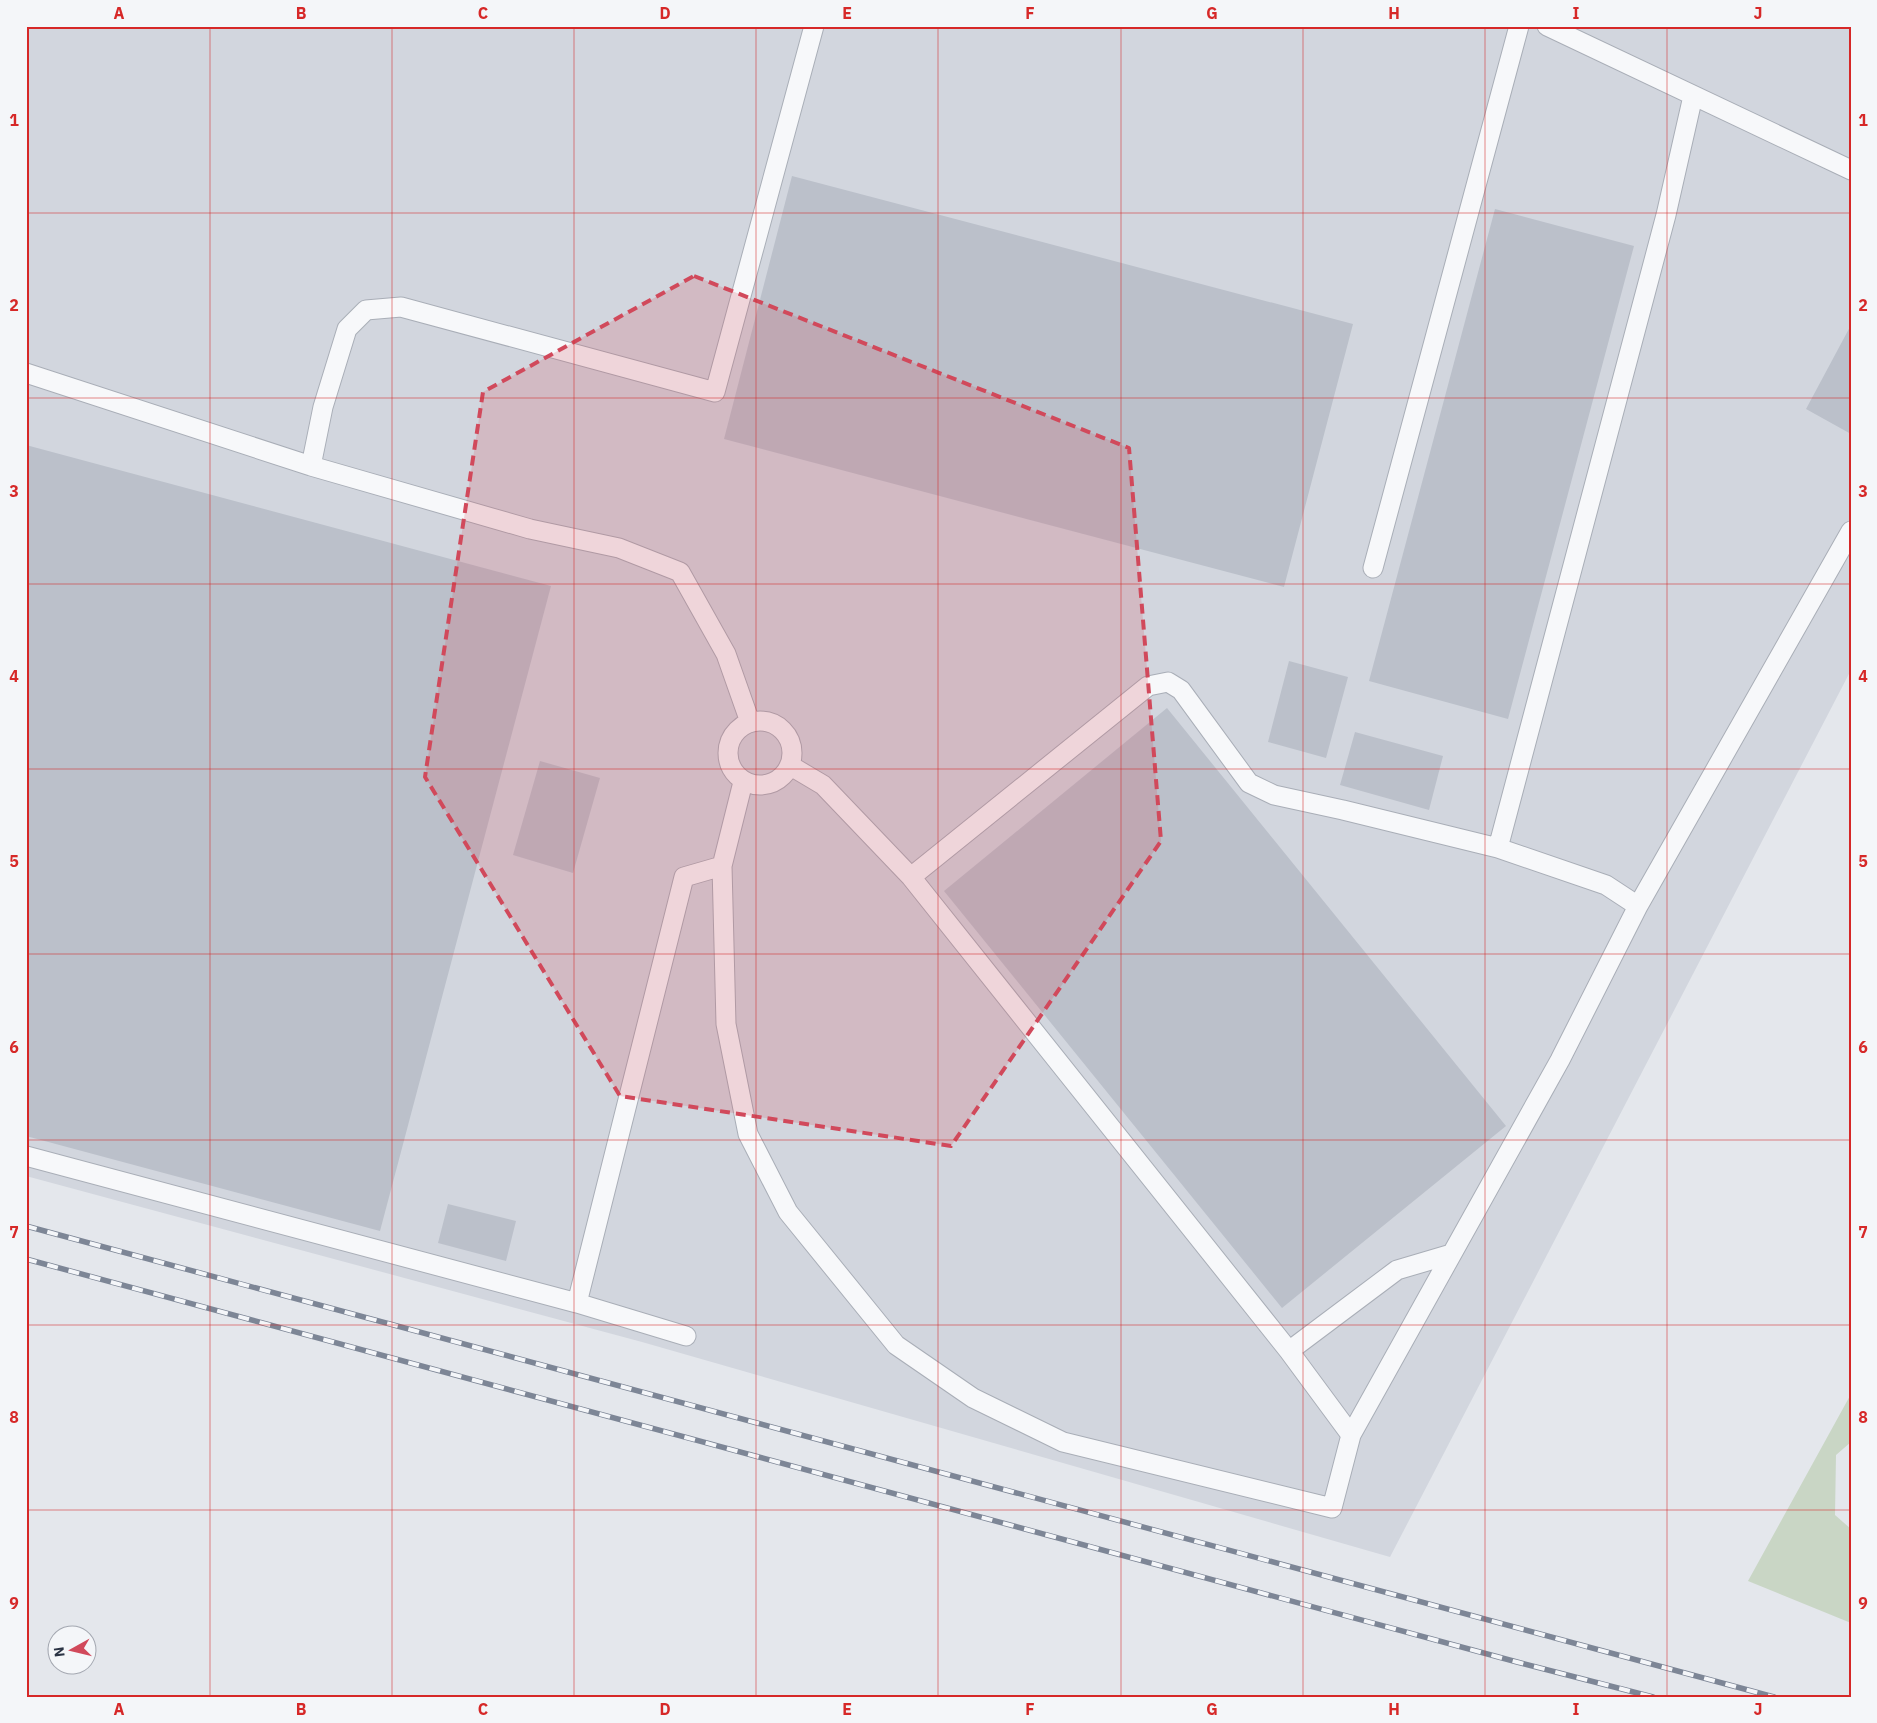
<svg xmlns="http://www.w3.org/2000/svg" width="1877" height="1723" font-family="'IBM Plex Sans',sans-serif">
<rect width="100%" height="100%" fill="#e4e7ec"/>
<path fill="#d2d6de" d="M26 26H1851V670L1390 1557 642 1342 26 1176Z"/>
<path fill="#c9d6c5" d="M1851 1394V1442L1836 1455 1835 1515 1851 1529V1623L1748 1581Z"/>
<path fill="#bbc0ca" d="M792 176 1353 324 1284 587 724 439Z
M1495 209 1634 246 1508 719 1369 681Z
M1851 325V434L1806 409Z
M26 445 551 586 380 1231 26 1136Z
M1289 661 1348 677 1326 758 1268 742Z
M1167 708 1506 1126 1282 1308 944 891Z
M1355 732 1443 756 1429 810 1340 785Z
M540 761 600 778 573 873 513 855Z
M448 1204 516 1221 506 1261 438 1243Z"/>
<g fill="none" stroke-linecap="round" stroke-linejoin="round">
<defs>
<path id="lane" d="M1547 26 1851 170
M26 373 311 466 530 529 619 548 680 572 726 654 750 722
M311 466 323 407 347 329 366 310 401 307 715 392 814 26
M1373 568 1519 26
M728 753a32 32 0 1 1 64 0a32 32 0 1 1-64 0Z
M791 766 823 785 911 877 1148 686 1168 682 1181 690 1249 783 1274 795 1343 810 1498 848
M743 782 722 866 726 1024 748 1134 788 1212 896 1345 973 1398 1063 1442 1332 1508 1351 1435 1560 1060 1638 906 1851 531
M911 877 1289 1351 1351 1435
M1638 906 1606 885 1498 848 1666 215 1693 96
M26 1156 577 1303 686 1336
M577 1303 684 877 722 866
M1289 1351 1397 1270 1451 1254"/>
</defs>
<use href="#lane" stroke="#a9aeb7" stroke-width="21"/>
<use href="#lane" stroke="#f7f8fa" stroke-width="19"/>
<defs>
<path id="rail" d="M26 1226 1774 1697
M26 1259 1517 1662 1653 1697"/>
</defs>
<use href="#rail" stroke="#7d8696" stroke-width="5.5"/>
<use href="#rail" stroke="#f4f6f9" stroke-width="4" stroke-dasharray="11" stroke-linecap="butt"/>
</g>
<path fill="#d1495b" fill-opacity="0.2" stroke="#d1495b" stroke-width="4" stroke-dasharray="10 6" stroke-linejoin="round" d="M694 276 1129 448 1161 841 951 1146 620 1096 425 777 483 392Z"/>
<path fill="none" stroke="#d62828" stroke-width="1" stroke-opacity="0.55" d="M210 26V1697M392 26V1697M574 26V1697M756 26V1697M938 26V1697M1121 26V1697M1303 26V1697M1485 26V1697M1667 26V1697M26 213H1851M26 398H1851M26 584H1851M26 769H1851M26 954H1851M26 1140H1851M26 1325H1851M26 1510H1851"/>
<rect width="1877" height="1723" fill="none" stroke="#f4f6f9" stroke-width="55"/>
<g transform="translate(72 1650) rotate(262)"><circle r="24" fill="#f4f6f9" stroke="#a4a8b1"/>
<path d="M0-4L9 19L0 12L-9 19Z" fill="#d1495b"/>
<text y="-8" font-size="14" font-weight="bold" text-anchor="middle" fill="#2b3445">N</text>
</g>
<rect x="28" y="28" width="1822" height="1668" fill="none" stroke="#d62828" stroke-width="2"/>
<g font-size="16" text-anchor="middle" font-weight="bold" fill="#d62828">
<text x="119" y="19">A</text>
<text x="301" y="19">B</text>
<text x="483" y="19">C</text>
<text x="665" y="19">D</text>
<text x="847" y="19">E</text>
<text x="1030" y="19">F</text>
<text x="1212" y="19">G</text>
<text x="1394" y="19">H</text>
<text x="1576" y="19">I</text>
<text x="1758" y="19">J</text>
<text x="14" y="126">1</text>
<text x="1863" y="126">1</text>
<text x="14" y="311">2</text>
<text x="1863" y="311">2</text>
<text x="14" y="497">3</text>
<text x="1863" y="497">3</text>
<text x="14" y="682">4</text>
<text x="1863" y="682">4</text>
<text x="14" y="867">5</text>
<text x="1863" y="867">5</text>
<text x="14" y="1053">6</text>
<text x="1863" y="1053">6</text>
<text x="14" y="1238">7</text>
<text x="1863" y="1238">7</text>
<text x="14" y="1423">8</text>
<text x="1863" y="1423">8</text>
<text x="14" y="1609">9</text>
<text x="1863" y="1609">9</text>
<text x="119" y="1715">A</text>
<text x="301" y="1715">B</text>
<text x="483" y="1715">C</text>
<text x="665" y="1715">D</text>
<text x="847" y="1715">E</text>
<text x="1030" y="1715">F</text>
<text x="1212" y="1715">G</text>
<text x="1394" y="1715">H</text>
<text x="1576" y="1715">I</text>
<text x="1758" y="1715">J</text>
</g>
</svg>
